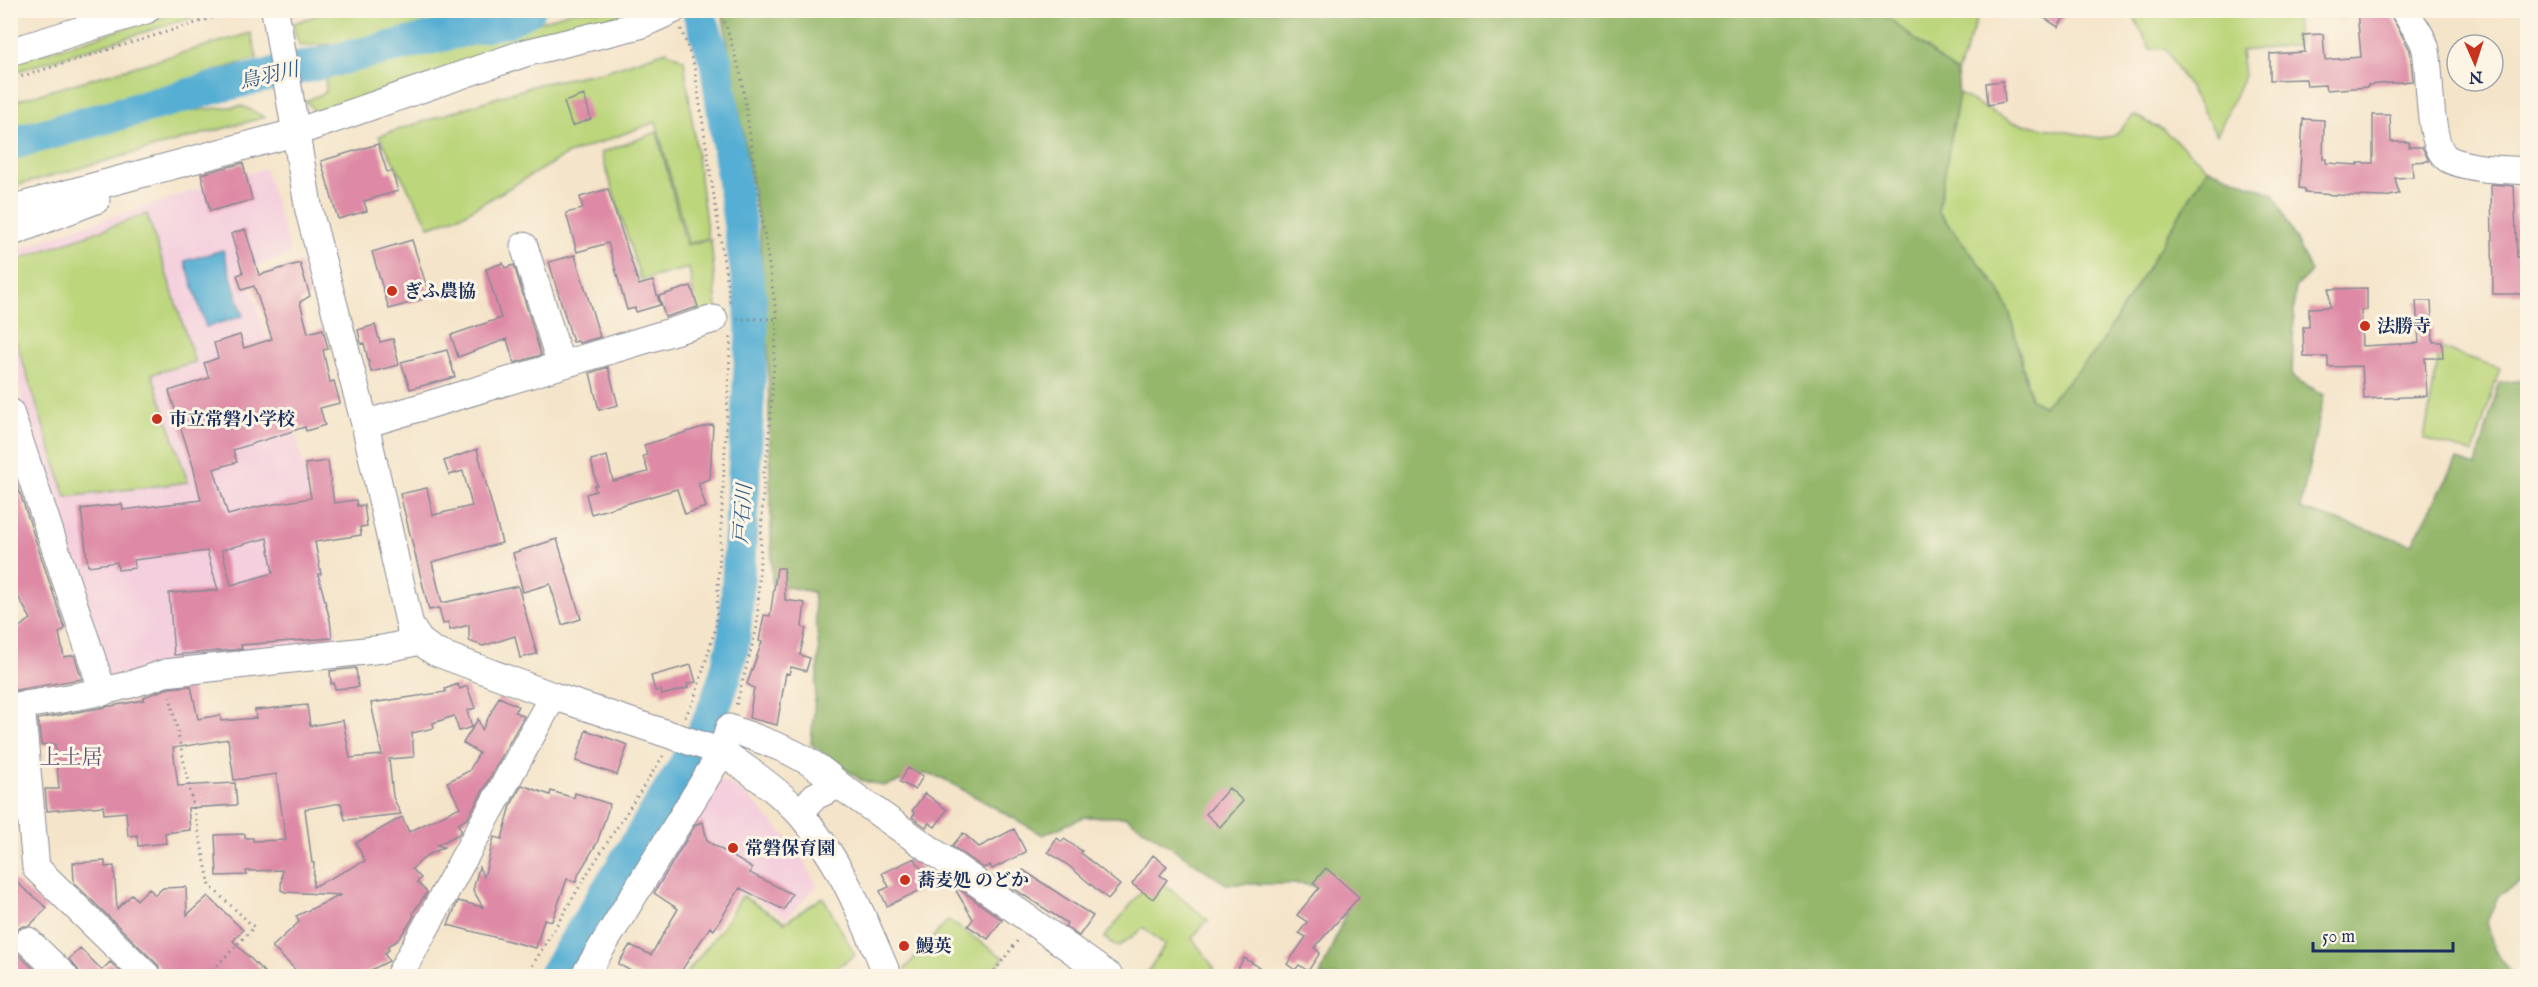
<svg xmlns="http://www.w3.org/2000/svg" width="2538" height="987" font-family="'IM FELL English','Noto Serif JP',serif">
<rect width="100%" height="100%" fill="#fcf5e5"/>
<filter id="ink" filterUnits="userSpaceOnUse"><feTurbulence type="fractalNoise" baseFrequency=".0167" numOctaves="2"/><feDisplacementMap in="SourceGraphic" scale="12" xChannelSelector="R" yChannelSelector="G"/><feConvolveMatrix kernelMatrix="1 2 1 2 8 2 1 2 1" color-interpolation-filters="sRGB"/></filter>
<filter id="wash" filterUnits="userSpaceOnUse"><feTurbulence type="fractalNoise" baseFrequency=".008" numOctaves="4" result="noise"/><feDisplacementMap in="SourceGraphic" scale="24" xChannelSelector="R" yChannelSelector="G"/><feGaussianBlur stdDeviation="1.35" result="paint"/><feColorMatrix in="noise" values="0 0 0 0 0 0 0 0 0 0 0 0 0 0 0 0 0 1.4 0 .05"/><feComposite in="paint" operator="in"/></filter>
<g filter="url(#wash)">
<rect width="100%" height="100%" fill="#f4e4c9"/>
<path fill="#f4cfdd" d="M265 168 291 254 246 270 297 435 338 646 103 680 16 403 23 400 11 361 10 253 73 229Z
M718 778 746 794 785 836 803 859 817 886 786 918 743 891 715 924 649 884Z"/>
<path fill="#bcd67c" stroke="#6c826d" stroke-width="1.5" d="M2343 10 2344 18 2296 15 2298 45 2241 51 2244 76 2217 135 2166 49H2150L2131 11Z
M183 11H213L11 73 10 63Z
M329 11V10L484 11 429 39 300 46 292 24Z
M573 11H633L315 112 306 101 326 92 325 72 347 65 359 49 470 46Z
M1880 11H1980L1957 73Z
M251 33 257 58 11 135V102Z
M666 51 684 60 708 238 688 244 656 122 566 155 464 214 430 227 379 136 539 84 606 71Z
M1959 94 2012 122 2100 138 2114 136 2134 115 2163 130 2208 168 2096 352 2043 407 2031 398 2010 314 1999 289 1938 211Z
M242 106 265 117 11 187V160L186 111Z
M657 132 686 245 711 240 717 309 697 313 689 268 641 280 601 153Z
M147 214 195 362 152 374 188 482 66 497 11 325V262Z
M2440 348 2500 368 2473 453 2424 439Z
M1154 876 1208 920 1192 938 1214 968 1207 976H1145L1165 945 1144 928 1118 947 1104 938Z
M742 896 785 922 823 897 855 955 824 976H684L722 928Z
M948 920 1004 958 988 976H908L905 969Z"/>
<path fill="#95b76c" stroke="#587365" stroke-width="1.5" d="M722 11H1880L1957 73 1959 94 1938 211 1999 289 2010 314 2030 398 2043 407 2096 352 2208 168 2274 194 2311 272 2295 287 2292 377 2324 395 2300 509 2412 544 2457 460 2476 466 2499 383 2527 380V879L2498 896 2487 922 2494 949 2510 972 2516 976H1320L1346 912 1345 898 1333 889 1302 884H1226L1126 817H1084L1043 835 942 778 926 774 883 786 861 780 811 744 819 652 813 592 772 584 768 351 759 226Z"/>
<path fill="#55aed3" stroke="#386e98" stroke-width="1.5" d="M223 250 243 316 206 327 185 261Z"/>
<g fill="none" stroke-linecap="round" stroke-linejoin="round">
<path stroke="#55aed3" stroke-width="33" d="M10 144 221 86 506 21 529 10
M554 976 682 770 710 719 724 680 733 646 736 614 752 332 750 296 716 62 698 10"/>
</g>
<g id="blocks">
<path fill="#de8aa6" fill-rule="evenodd" d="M2032 10H2069L2058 27Z
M2357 10H2388L2410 50 2413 81 2368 85V87L2326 90 2325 85 2307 86 2306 79 2270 80V54L2305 52 2303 35 2323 34 2325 60 2361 57Z
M2003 81 2005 102 1988 105 1986 83Z
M584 95 591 119 572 126 564 102Z
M2373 115H2390L2391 142H2409V147H2422L2429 161 2412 162 2413 177 2395 178 2399 194 2385 197 2353 196 2305 193V189L2299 188 2303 119 2324 120 2323 159H2326V163L2358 165V163H2373Z
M378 144 387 172 392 171 398 191 364 201 367 211 338 219 321 161Z
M243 163 252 200 210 211 201 174Z
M2491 184 2514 186 2517 257 2528 258V294H2493Z
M608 189 639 285 653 281 660 305 636 312 635 308 627 310 608 243 577 252 566 213 583 209 580 197Z
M245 229 259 275 300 263 310 296 300 302 308 333 323 329 328 349 323 350 330 382 334 381 340 403 320 408 325 425 306 431 305 427 233 450 237 462 214 469 228 515 257 507 311 498 305 464 328 461 334 503 356 500 357 506 364 505 367 526 360 527 361 535 315 542 321 574H318L330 620 332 638 241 645 242 649 174 655 169 593 218 590 207 551 134 560 135 568 118 570 117 562 88 566 81 509 122 504 123 510 201 500 193 466 169 391 209 378 204 363 218 358 214 343 240 335 244 348 272 339 254 286 242 290 237 275 243 273 231 234ZM267 538 273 573 231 585 222 550Z
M412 240 430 297 389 309 372 252Z
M575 255 600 337 579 343 578 341 573 342 549 262Z
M503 263 505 268 514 265 541 355 514 363 507 339 458 357 451 335 501 318 486 269Z
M691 286 698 307 665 317 659 296Z
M2367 288V310H2361L2362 346 2419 343 2416 301H2431L2433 342H2442L2443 358H2425L2427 396 2364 399 2362 366 2328 367V357H2304L2303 327H2309V308L2330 307 2329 289Z
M375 325 380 342 393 339 399 365 371 372 364 343 361 344 358 330Z
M447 350 455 377 410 389 401 362Z
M608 367 618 405 599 410 590 373Z
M713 424 710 479 698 483 706 507 685 514 677 489 591 514 586 494 596 491 594 486 597 485 591 460 607 456 613 481 648 472 643 456 647 455 644 445Z
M477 449 502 543 432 562 442 603 518 586 537 654 520 658 515 636 483 646 469 641V625L450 630 448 622 443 624 439 608 429 610 400 494 427 488 433 515 472 506 463 471 449 475 444 461Z
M10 463 65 629 59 633 64 657 74 655 82 679 10 691V633L31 619 10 583Z
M557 539 581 619 562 625 550 584 523 592 513 553Z
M777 568H784L785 600 805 603 802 627 806 628 800 655 810 658 806 671 791 667 789 674 786 673 777 725 749 718 754 688 747 684 762 642 759 641 764 615 770 616Z
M691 665 696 682 687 684 688 688 662 695 661 690 655 691 651 676Z
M356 668 358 687 335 689 334 683 331 684 330 671Z
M458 684 460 689 467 686 475 708 467 711 472 727 459 731 454 716 433 723 434 728 412 733 414 757 389 759 393 797 401 814 345 820 341 803 305 809 312 863H314L313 887 365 861 356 843 402 817 409 832 460 807 447 782 469 771 479 753 463 743 478 719 482 730 499 697 518 706 515 712 524 716 467 819 458 824 461 830 459 834 437 845 444 847 426 856 412 869 421 878 417 882 427 892 413 913 414 915 408 926 397 941 387 946 389 950 384 953 389 961 359 976H302L272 947 299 922 296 916 341 895 285 892 281 890 282 870 246 871 247 875 217 876 215 835 245 834V838H253V841L286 840 276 774 234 780 228 739 173 748 178 786 235 783 237 805 188 808 190 830 165 833 166 843 138 846 137 835 128 836 126 812 104 814 103 806 47 811 45 789H59L55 744 41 745 38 719 144 700V697L169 688 191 686 198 719 220 715 221 721 256 718 255 710 307 705 310 726 343 720 350 758 382 755 371 703 446 692 445 689Z
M586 730 628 745 617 775 576 761Z
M908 768 923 776 915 790 900 782Z
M522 785 550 795 551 791 574 798 575 793 610 804 597 843 579 873 576 882 567 879 552 921 544 919 536 948 448 925 458 901 483 907 473 890 479 867 484 877 494 837 502 839 511 805Z
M1229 788 1243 801 1220 827 1206 814Z
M925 793 947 810 935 827 929 823 926 827 912 817 915 813 912 811Z
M703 822 707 841 752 868 750 873 792 894 784 910 740 888 714 930 710 927 678 976H640L618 964 630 945 651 955 678 909 654 893 696 824Z
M1014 829 1026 852 992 869 990 865 984 868 952 846 963 833 979 847Z
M1057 838 1062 842 1064 839 1082 851 1081 853 1120 885 1108 899 1069 866 1048 852Z
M1153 855 1167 866 1160 875 1167 880 1153 899 1132 884Z
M915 858 929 886 887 906 880 891 889 887 882 873Z
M105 861V867L114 866 117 909 132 894 137 900 149 888 155 895 163 888 186 887 187 915 208 896 243 930 233 941 268 976H162L158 965 74 883 73 863Z
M1326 868 1359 897 1314 948 1320 953 1308 971 1299 965 1295 970 1287 964 1306 937 1299 933 1307 922 1297 915 1319 888 1313 883Z
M1023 870 1093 916 1079 936 1065 926 1067 923 1011 887Z
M10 877 47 908 29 926H23L16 930 12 948 41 976H10Z
M952 884 1002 920 988 939 968 926 973 919Z
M80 948 102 970 110 962 125 976H79V971L69 959Z
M1244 958 1259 967 1253 976H1234Z"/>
</g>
</g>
<g filter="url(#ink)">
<use href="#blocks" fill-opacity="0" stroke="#888a94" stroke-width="1.5"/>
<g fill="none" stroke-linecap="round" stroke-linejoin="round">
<defs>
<path id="minor" d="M275 10 309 211 365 424 410 626 420 641 435 652 553 696 722 752C746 768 782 793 801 815 842 862 864 921 888 976
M2404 10C2411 22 2421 33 2425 46 2432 68 2425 149 2450 160 2474 170 2502 169 2528 171
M10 52 146 10
M10 209 294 133 525 53 640 25 673 10
M10 233 96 200
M524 246 561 365
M10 412 103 692
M365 424 714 319
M21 705 36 868 147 976
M10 707C63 699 115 692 165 673L383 649 420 641
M800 813 815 796 839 785 1109 976
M28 941 64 976
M399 976 553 696
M584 976 722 752 729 728C771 744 806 753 839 785"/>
</defs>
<use href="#minor" stroke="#888a94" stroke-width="29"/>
<path stroke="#888a94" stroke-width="3" stroke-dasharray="1.5 4.5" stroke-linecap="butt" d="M721 10 741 75 777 319 768 451 764 472 757 627 736 706
M681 29 694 65 730 302
M10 80 238 10
M737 319H777
M170 696 210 886 254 927 207 976
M685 717 694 700 716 627 731 333
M526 976 589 871 663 756
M991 976 1018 940"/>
<use href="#minor" stroke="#fff" stroke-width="27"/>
</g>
</g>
<g fill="#c8321e" stroke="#fcf5e5" stroke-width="2">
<circle cx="392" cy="291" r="6"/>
<circle cx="2365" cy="326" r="6"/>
<circle cx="157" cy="419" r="6"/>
<circle cx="733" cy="848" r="6"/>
<circle cx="905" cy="880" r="6"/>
<circle cx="904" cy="946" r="6"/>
</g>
<g text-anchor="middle" stroke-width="6" stroke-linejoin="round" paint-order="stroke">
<g font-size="18" font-weight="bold" fill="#1b2f5e" stroke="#fcf5e5" text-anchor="start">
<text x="404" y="297">ぎふ農協</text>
<text x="2377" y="332">法勝寺</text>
<text x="169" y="425">市立常磐小学校</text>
<text x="745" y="854">常磐保育園</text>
<text x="917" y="886">蕎麦処 のどか</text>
<text x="916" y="952">鰻英</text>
</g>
<g font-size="20" font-style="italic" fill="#2f5b87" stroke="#fcf5e5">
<text transform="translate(269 75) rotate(-13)" y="7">鳥羽川</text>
<text transform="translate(742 514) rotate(-86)" y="7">戸石川</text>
</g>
<g font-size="21" fill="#5f4f77" stroke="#fcf5e5">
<text x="71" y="764">上土居</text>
</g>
</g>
<rect width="2538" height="987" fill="none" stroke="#fcf5e5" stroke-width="36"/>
<g transform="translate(2475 63) rotate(177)"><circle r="28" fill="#fcf5e5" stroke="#a2a6af" stroke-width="1.5"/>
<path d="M0-4.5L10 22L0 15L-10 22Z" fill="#c8321e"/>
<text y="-9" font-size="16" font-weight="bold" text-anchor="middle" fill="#1b2f5e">N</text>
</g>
<path d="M2313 942v9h140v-9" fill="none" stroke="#1b2f5e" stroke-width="3"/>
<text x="2322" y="942" font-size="18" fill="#1b2f5e" stroke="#fcf5e5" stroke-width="4.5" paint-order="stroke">50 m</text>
</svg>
